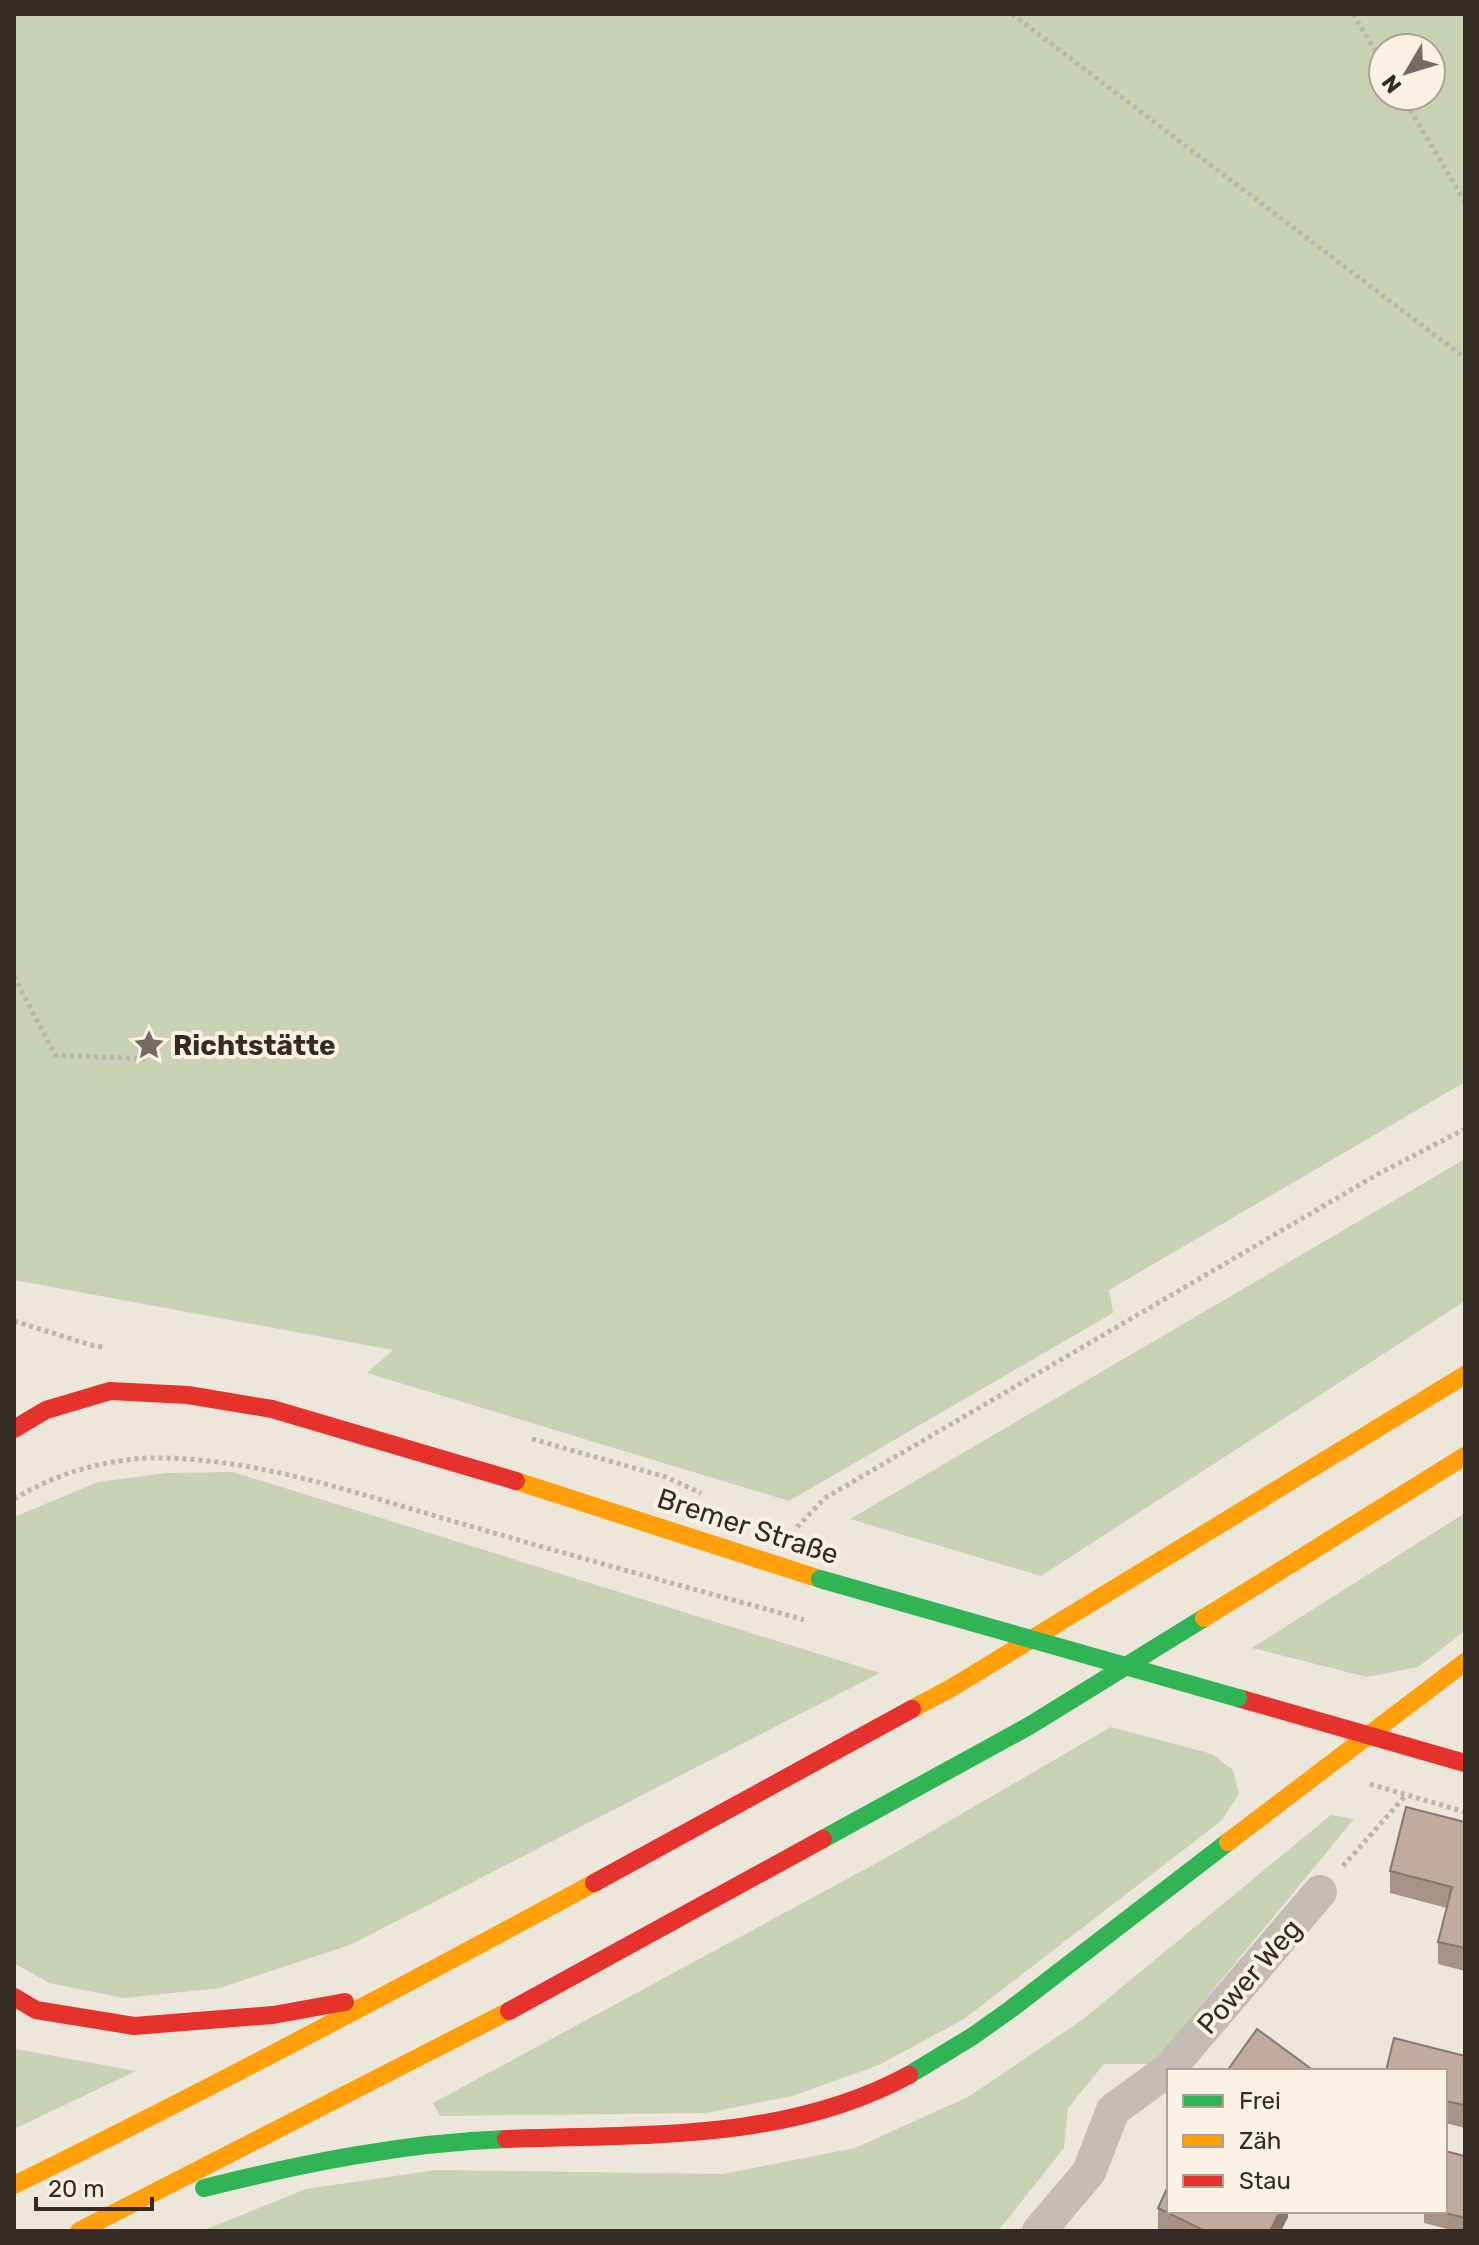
<svg xmlns="http://www.w3.org/2000/svg" width="1479" height="2245" font-family="Rubik,sans-serif">
<rect width="100%" height="100%" fill="#ece6db"/>
<path fill="#cad2b4" fill-rule="evenodd" d="M14 14H1465V1082L1109 1290 1113 1313 789 1501 367 1373 393 1350 14 1280ZM1431 48V96H1383V48Z
M1465 1159V1301L1041 1576 850 1519Z
M233 1472 880 1673 350 1945 220 1988 124 1998 49 1983 14 1963V1517L98 1482 167 1473Z
M1465 1513V1631L1418 1667 1367 1677 1252 1648Z
M1111 1727 1212 1754 1233 1770 1239 1794 1221 1821 964 2019 879 2065 792 2096 707 2113 440 2116 433 2103 884 1859Z
M1331 1815 1354 1819 1152 2064H1104L1068 2108 1064 2148 998 2231H202L306 2189 436 2170 723 2174 855 2148 968 2097 1082 2020Z
M14 2048 16 2049 136 2071 14 2129Z"/>
<g fill="none" stroke-linecap="round" stroke-linejoin="round">
<path stroke="#bdb6ae" stroke-width="5" stroke-dasharray="4 4" stroke-linecap="butt" d="M1012 14 1465 358
M1353 14 1383 63
M1402 96 1465 202
M14 976 55 1055 149 1059
M14 1321 94 1346 105 1347
M532 1439 666 1477 701 1493
M14 1499C58 1472 112 1457 164 1458 262 1460 356 1493 449 1520 556 1551 663 1581 770 1610
M797 1527 825 1498 1378 1174 1465 1129
M1370 1784 1465 1812
M1343 1866 1406 1795"/>
<path stroke="#c4bdb5" stroke-width="34" d="M1039 2231 1089 2172 1113 2110 1168 2070 1320 1892"/>
<path stroke="#30b455" stroke-width="18" d="M823 1839 1029 1726 1204 1618
M909 2075 973 2036 1011 2009 1228 1842
M204 2188C304 2163 403 2143 506 2139"/>
<path stroke="#ff9f0a" stroke-width="18" d="M516 1481 820 1579
M1204 1618 1465 1456
M912 1709 953 1687 1465 1375
M1228 1842 1465 1662
M14 2185C210 2089 402 1987 594 1883
M79 2231 509 2011"/>
<path stroke="#e5322d" stroke-width="18" d="M14 1429 46 1410 110 1391 188 1395 272 1409 516 1481
M1238 1698 1465 1763
M594 1883 912 1709
M14 1997 36 2010 134 2026 273 2015 345 2002
M509 2011 823 1839
M506 2139C642 2134 786 2142 909 2075"/>
<path stroke="#bdb6ae" stroke-width="5" stroke-dasharray="4 4" stroke-linecap="butt" d="M770 1610 804 1620"/>
<path stroke="#30b455" stroke-width="18" d="M820 1579 1238 1698"/>
</g>
<path fill="#a59386" d="M1465 1822V1971L1438 1964V1942L1447 1908 1390 1893V1871Z
M1465 2056V2128L1445 2123V2071Z
M1465 2156V2231H1455L1424 2223V2211H1445Z
M1158 2208 1288 2211V2217L1281 2231H1159L1158 2230Z"/>
<path fill="#86786d" d="M1280 2211H1288V2217L1281 2231H1270Z"/>
<path fill="#c0ab9c" stroke="#86786d" stroke-width="2" d="M1406 1807 1465 1822V1948L1438 1942 1452 1887 1390 1871Z
M1257 2029 1314 2071H1227Z
M1394 2038 1465 2056V2105L1445 2101V2071H1386Z
M1445 2151 1465 2156V2218L1437 2211H1445Z
M1169 2184V2211H1280L1270 2231H1205L1158 2208Z"/>
<defs>
<symbol id="sight-bare" viewBox="-9 -9 18 18"><path d="M0-6L1.8-2.2L6-1.7L2.9 1.2L3.7 5.4L0 3.3L-3.7 5.4L-2.9 1.2L-6-1.7L-1.8-2.2Z" fill="#746c64" stroke="#faf1e2" stroke-width="2.5" paint-order="stroke"/></symbol>
</defs>
<g fill-rule="evenodd">
<use href="#sight-bare" x="127" y="1023" width="44" height="44"/>
</g>
<g text-anchor="middle" stroke-width="8" stroke-linejoin="round" paint-order="stroke">
<g font-size="28" font-weight="bold" fill="#342b24" stroke="#faf1e2" text-anchor="start">
<text x="173" y="1055">Richtstätte</text>
</g>
<g font-size="28" fill="#342b24" stroke="#faf1e2">
<text transform="translate(748 1526) rotate(18)" y="10">Bremer Straße</text>
<text transform="translate(1249 1976) rotate(-49)" y="10">Power Weg</text>
</g>
</g>
<rect width="1479" height="2245" fill="none" stroke="#342b24" stroke-width="32"/>
<rect x="1167" y="2069" width="280" height="144" fill="#faf1e2" stroke="#aba296" stroke-width="2"/>
<rect x="1183" y="2095" width="40" height="12" fill="#30b455" stroke="#aba296" stroke-width="2"/>
<text x="1239" y="2109" font-size="24" fill="#342b24">Frei</text>
<rect x="1183" y="2135" width="40" height="12" fill="#ff9f0a" stroke="#aba296" stroke-width="2"/>
<text x="1239" y="2149" font-size="24" fill="#342b24">Zäh</text>
<rect x="1183" y="2175" width="40" height="12" fill="#e5322d" stroke="#aba296" stroke-width="2"/>
<text x="1239" y="2189" font-size="24" fill="#342b24">Stau</text>
<g transform="translate(1407 72) rotate(232)"><circle r="38" fill="#faf1e2" stroke="#aba296" stroke-width="2"/>
<path d="M0-6L14 30L0 20L-14 30Z" fill="#746c64"/>
<text y="-12" font-size="22" font-weight="bold" text-anchor="middle" fill="#342b24">N</text>
</g>
<path d="M36 2197v12h116v-12" fill="none" stroke="#342b24" stroke-width="4"/>
<text x="48" y="2197" font-size="24" fill="#342b24" stroke="#faf1e2" stroke-width="6" paint-order="stroke">20 m</text>
</svg>
